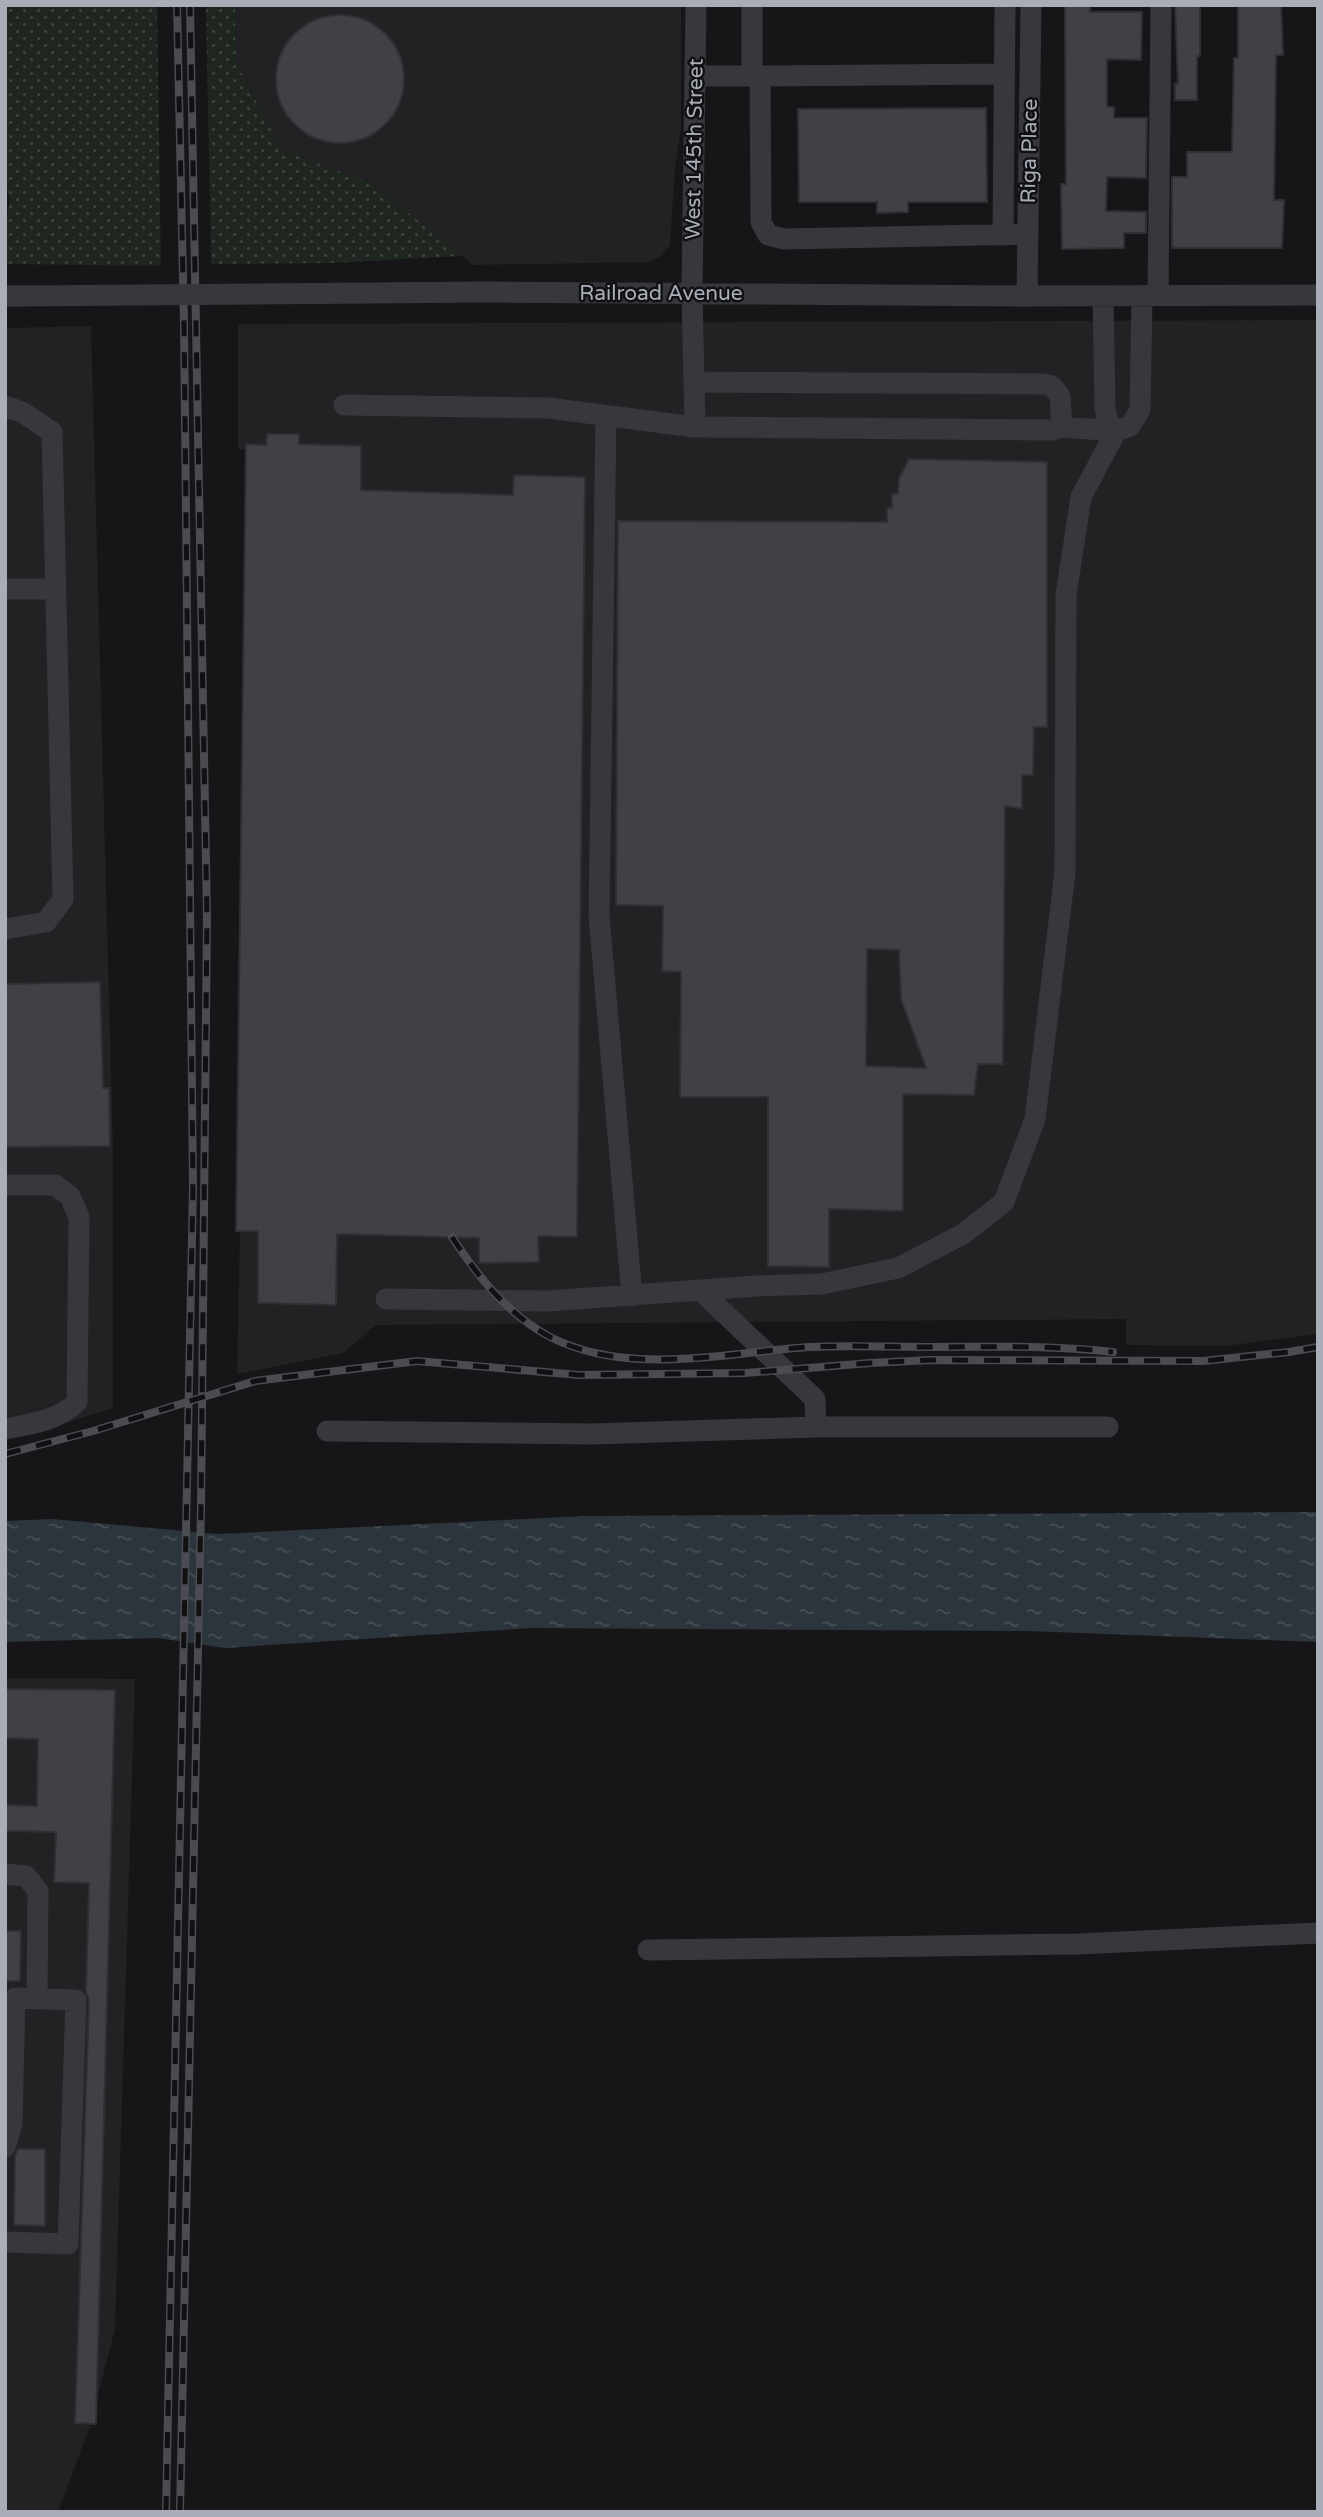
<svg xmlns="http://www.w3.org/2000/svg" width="1323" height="2517" font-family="'Varela Round',sans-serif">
<defs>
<pattern id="grass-dots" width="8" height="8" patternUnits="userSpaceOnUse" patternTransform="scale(1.75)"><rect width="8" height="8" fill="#1e261f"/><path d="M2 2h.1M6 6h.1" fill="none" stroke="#3c433d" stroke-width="1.8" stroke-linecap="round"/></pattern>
<pattern id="water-ripples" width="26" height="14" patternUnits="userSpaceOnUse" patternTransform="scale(1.75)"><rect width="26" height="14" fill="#2c353c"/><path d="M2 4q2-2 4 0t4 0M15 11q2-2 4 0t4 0" fill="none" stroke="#485056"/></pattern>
</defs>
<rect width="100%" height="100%" fill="#161618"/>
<path fill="#222225" d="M235 5H681V128L675 168 670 245 661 256 649 262 473 265 371 183 282 150 236 63Z
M1318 320V1334L1225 1346 1126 1345V1319L376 1325 343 1353 237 1374 240 1232 236 1231 246 450 238 449V324Z
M91 326 113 1149V1408L41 1431 5 1439V328Z
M5 1678 135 1679 115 2329 90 2426 58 2512H5Z"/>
<path fill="url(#grass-dots)" d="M5 5H157L161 266 5 264V228L10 200 5 180Z
M206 5H235L236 63 282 150 371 183 462 256 333 263 211 264Z"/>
<path fill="url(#water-ripples)" d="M1318 1512V1642L1028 1631 533 1628 225 1648 158 1638 5 1642V1521L52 1519 218 1534 586 1516Z"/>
<path fill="#404145" stroke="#303034" stroke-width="2" fill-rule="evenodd" d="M1065 5H1090V12H1142L1141 60 1107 59V107H1114V118H1147L1146 178 1107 177 1106 211 1146 212V233H1124V248L1062 249 1061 184H1066Z
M1175 5H1200V56H1197V100H1175V84H1178Z
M1238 5H1281L1283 55H1276L1274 200H1284L1282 248H1172V177H1187V152H1232L1234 58H1238Z
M276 79a64 64 0 1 1 128 0a64 64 0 1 1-128 0Z
M986 108 987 202H908V212L877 213V202H799L798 109Z
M267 434H299V444L361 446V490L513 495 514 475 585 477 577 1237 538 1236 539 1262 479 1263V1238L337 1234 336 1305 258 1303V1231H236L246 444 266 445Z
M909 459 1047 462V727H1034L1033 775H1022V809L1005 806 1003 1064H978L974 1095 903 1094V1211L829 1209V1267L768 1266V1097H680L681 972 662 971 663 906 616 905 618 521 887 522V508H892V494H898L899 478ZM867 949 899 950 901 999 926 1068 866 1066Z
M100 982 103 1088H109L110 1146 5 1147V984Z
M5 1689 115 1690 96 2424 75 2423 89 2000 86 1992 89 1883 54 1882 56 1832 5 1831V1805L37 1806 38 1739 5 1738Z
M5 1931H21L20 1981H5Z
M18 2149H45V2226L14 2225 15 2155Z"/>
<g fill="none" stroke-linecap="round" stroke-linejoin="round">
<path stroke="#37383d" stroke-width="21" d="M752 5V76
M695 76H760L761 222 768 235 784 239 1028 234
M760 76 1004 74
M1003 235 1005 5
M484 292 1027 296 1318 295
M5 296H22
M1027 296 1031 5
M1103 296 1105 408 1108 422 1116 431 1130 426 1140 410 1142 296
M1158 296 1161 5
M696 382 1043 384 1052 386 1060 396 1062 427
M344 405 548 408 695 427
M5 406 22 412 52 432 63 899 46 922 5 929
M606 416 599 916 632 1296
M5 589H56
M5 1185H55L70 1196 79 1217 77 1402C57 1421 31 1424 5 1429
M701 1291 815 1399 816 1427H1108
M386 1299 548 1301 757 1286 822 1284 898 1268 963 1234 1004 1202 1035 1119 1065 872 1066 595 1081 497 1116 431 1062 427 1052 430 695 427 692 293 696 5
M327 1431 592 1434 816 1427
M5 1874 26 1876 38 1891 37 1999
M648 1950 1078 1944 1318 1933
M5 2147 12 2124 15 1998 76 2000 68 2244 5 2242"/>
<defs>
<path id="rail" d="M452 1237C478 1277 509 1316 552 1338 632 1377 726 1352 810 1347 850 1345 892 1347 932 1347 993 1347 1053 1345 1113 1352
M5 1454 93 1431 255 1381 417 1361 579 1375 745 1373 870 1363 931 1360 1203 1361 1289 1352 1318 1347
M166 2512 193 1188 184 323 177 5
M180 2512 201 1508 207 917 190 5"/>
</defs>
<use href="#rail" stroke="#4a4c52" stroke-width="8"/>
<use href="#rail" stroke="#111113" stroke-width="5" stroke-dasharray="16" stroke-linecap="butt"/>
<path stroke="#37383d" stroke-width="21" d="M22 296 484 292"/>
</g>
<g text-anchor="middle" stroke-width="5" stroke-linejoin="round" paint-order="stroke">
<g font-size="21" fill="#a8adb8" stroke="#111113">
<text transform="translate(694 149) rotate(-89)" y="7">West 145th Street</text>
<text transform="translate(1029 151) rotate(-89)" y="7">Riga Place</text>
<text x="661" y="300">Railroad Avenue</text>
</g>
</g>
<rect width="1323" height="2517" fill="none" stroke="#a8adb8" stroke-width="14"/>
</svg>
